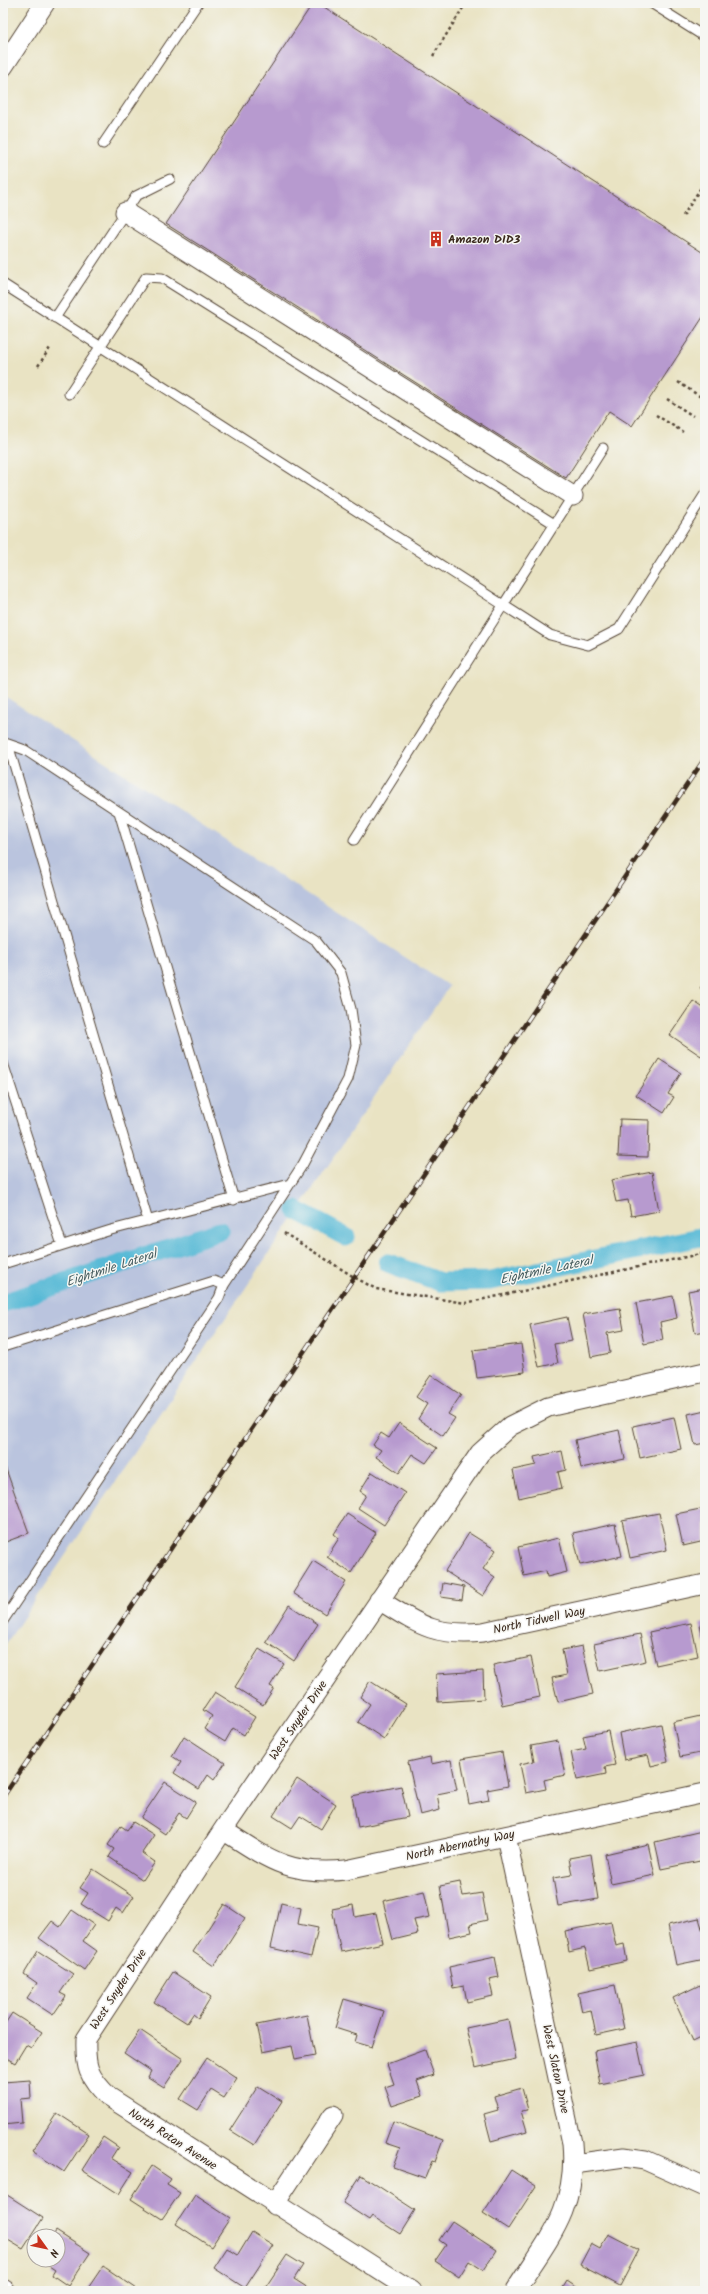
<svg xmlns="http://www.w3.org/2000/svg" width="708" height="2294" font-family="Kalam,sans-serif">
<rect width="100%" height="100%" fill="#f6f6f2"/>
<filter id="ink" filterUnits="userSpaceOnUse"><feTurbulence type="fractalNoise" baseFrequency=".025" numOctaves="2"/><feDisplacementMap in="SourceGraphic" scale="8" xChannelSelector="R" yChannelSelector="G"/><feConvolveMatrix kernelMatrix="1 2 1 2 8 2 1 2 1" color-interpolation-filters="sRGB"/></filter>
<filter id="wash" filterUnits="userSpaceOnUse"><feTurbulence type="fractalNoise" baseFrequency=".012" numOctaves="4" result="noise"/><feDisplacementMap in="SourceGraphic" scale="16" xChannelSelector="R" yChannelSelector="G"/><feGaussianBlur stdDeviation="0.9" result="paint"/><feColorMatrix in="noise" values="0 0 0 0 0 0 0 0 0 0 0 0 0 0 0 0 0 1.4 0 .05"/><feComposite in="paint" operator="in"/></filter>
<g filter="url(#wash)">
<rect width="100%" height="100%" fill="#e9e3c3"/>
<path fill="#bac4de" d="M3 695 449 986 3 1648Z"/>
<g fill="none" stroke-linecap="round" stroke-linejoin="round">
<path stroke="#57b9d6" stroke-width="19" d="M296 1210 346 1237
M388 1263 440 1282 490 1281 705 1236
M3 1303 220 1231"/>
</g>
<g id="blocks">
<path fill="#b79acf" d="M313 3H318L705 254V314L632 426 609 411 566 478 166 224Z
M705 981V991L700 988Z
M693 1001 705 1009V1032L702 1036 705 1038V1051L701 1056 670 1035Z
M659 1059 681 1073 668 1094 674 1097 664 1113 636 1095Z
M620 1119 649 1120 648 1157 618 1156Z
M652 1172 659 1211 631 1216 628 1200 616 1202 611 1180Z
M705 1288V1331L695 1333 688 1291Z
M673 1296 677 1318 660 1322 663 1340 644 1344 636 1303Z
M620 1308 624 1330 607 1333 610 1353 591 1357 583 1314Z
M567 1317 572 1341 554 1344 558 1363 539 1367 530 1325Z
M521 1344 525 1372 477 1378 473 1350Z
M431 1375 461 1395 448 1414 455 1418 443 1436 418 1419 427 1404 416 1397Z
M705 1410V1443L695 1445 688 1414Z
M674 1417 681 1449 640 1458 633 1426Z
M399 1423 437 1448 426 1463 412 1454 399 1473 376 1457 381 1450 373 1445 381 1433 389 1438Z
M619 1430 625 1459 581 1468 575 1440Z
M562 1451 566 1470 558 1472 562 1488 519 1498 513 1470 536 1465 534 1457Z
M3 1461 29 1533 3 1543Z
M372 1472 405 1493 384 1525 358 1508 366 1495 360 1491Z
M705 1508V1541L683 1546 676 1514Z
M659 1513 667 1550 630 1558 622 1520Z
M347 1514 376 1533 351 1573 327 1557 339 1538 334 1534Z
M615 1524 622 1556 580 1565 573 1533Z
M469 1533 496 1550 483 1569 495 1577 483 1596 445 1571Z
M559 1538 567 1572 547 1577 546 1571 524 1576 518 1547Z
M313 1561 346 1582 325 1614 293 1593Z
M443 1583 464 1587 462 1600 441 1597Z
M289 1605 318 1624 294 1661 266 1642Z
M691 1623 698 1656 656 1665 649 1632Z
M705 1623V1643L704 1644 700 1624Z
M640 1634 646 1661 600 1671 594 1644Z
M582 1646 593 1694 558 1702 552 1678 567 1675 562 1650Z
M259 1649 284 1664 270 1686 274 1688 263 1705 235 1687Z
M531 1657 540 1697 502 1705 493 1665Z
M483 1671 484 1699 438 1702 436 1674Z
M370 1681 406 1704 384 1739 358 1722 370 1704 360 1697Z
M215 1692 255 1717 244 1735 233 1728 225 1742 204 1729 212 1716 203 1710Z
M705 1715V1752L680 1757 673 1722Z
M661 1724 668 1762 651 1766 648 1755 624 1760 619 1733Z
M608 1731 615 1765 605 1767 606 1774 577 1780 571 1752 586 1749 583 1736Z
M184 1736 225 1763 214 1780 208 1775 199 1789 174 1773 181 1762 172 1756Z
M558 1741 565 1775 544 1780 546 1789 526 1793 520 1764 534 1761 531 1746Z
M502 1752 508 1786 487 1790 489 1800 469 1804 461 1759Z
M430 1757 431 1764 451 1760 457 1790 437 1794 440 1810 420 1815 408 1762Z
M297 1779 336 1804 321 1829 300 1816 292 1828 273 1816Z
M165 1782 196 1802 186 1818 179 1813 165 1834 141 1818Z
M401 1786 408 1817 358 1827 352 1796Z
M133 1822 154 1835 142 1853 155 1862 143 1880 109 1857 114 1849 108 1845 121 1826 127 1830Z
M702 1831 705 1860 661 1869 655 1842Z
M648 1844 655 1875 611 1884 605 1854Z
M591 1854 598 1899 558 1906 553 1878 572 1875 569 1858Z
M93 1869 134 1896 123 1913 116 1908 108 1921 81 1904 88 1893 80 1888Z
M460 1882 463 1896 482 1893 487 1920 470 1924 472 1932 449 1937 440 1886Z
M424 1891 430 1917 414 1920 418 1934 393 1940 383 1901Z
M281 1903 301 1908 298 1924 318 1928 311 1957 271 1948Z
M224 1904 245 1918 214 1966 193 1952Z
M353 1905 355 1917 376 1913 383 1943 341 1952 332 1909Z
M72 1910 94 1925 83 1941 97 1951 84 1970 39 1938 52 1921 60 1927Z
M699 1918 705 1939V1959L676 1965 668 1925Z
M611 1922 616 1946 624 1944 627 1961 590 1969 585 1948 569 1952 565 1931Z
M38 1951 73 1974 60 1993 66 1996 53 2015 27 1998 37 1983 24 1974Z
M495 1957 499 1977 489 1979 493 1996 467 2002 464 1986 453 1988 449 1967Z
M173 1972 211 1997 198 2018 193 2014 187 2023 154 2002Z
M615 1985 624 2029 596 2035 591 2010 582 2012 578 1993Z
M700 1985 705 1995V2035L693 2041 673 1998Z
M344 1999 384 2011 372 2047 355 2042 357 2035 335 2028Z
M12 2013 42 2032 31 2048 26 2045 15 2063 3 2056V2027Z
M307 2015 315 2055 295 2059 292 2046 263 2052 257 2025Z
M508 2019 516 2059 475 2068 466 2028Z
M140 2030 183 2059 164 2087 148 2077 151 2071 124 2053Z
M637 2042 644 2075 600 2084 594 2051Z
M425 2050 434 2075 417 2081 422 2096 392 2106 385 2087 394 2084 387 2064Z
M207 2058 237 2078 224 2098 211 2090 198 2110 180 2099Z
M30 2080 31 2098 20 2099 22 2123 3 2125V2082Z
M258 2086 282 2101 254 2145 230 2130Z
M522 2088 528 2110 521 2111 527 2131 491 2141 484 2114 498 2110 494 2096Z
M57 2113 89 2134 64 2172 32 2151Z
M393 2121 443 2140 435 2162 432 2161 425 2178 393 2167 400 2148 385 2143Z
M103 2137 118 2147 111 2158 133 2172 119 2194 82 2170Z
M152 2166 171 2179 167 2185 180 2193 162 2219 131 2199Z
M511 2170 536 2186 508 2229 483 2213Z
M361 2175 415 2210 400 2234 372 2216 369 2220 343 2203Z
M4 2193 43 2218 23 2249 3 2237Z
M195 2195 230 2218 211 2247 176 2224Z
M452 2221 496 2250 483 2270 469 2261 459 2277 435 2261 446 2245 439 2240Z
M56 2231 90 2253 68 2286 52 2275 55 2270 40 2260H58V2236H53Z
M252 2232 273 2245 245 2288 214 2268 227 2248 238 2255Z
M608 2234 639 2250 620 2286 580 2265 591 2244 600 2249Z
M287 2255 303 2265 294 2279 313 2291H263Z
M103 2266 140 2291H86Z
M567 2281 582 2291H561Z
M326 2287 333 2291H323Z"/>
</g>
</g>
<g filter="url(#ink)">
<use href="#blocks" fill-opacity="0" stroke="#554637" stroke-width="1"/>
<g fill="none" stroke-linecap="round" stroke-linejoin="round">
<defs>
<path id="service" d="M651 3 705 37
M103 144 198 3
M3 284 550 635 588 645 619 629 705 494
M55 318 136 196 170 179
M69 394 146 277 162 278 556 525
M8 744 148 1221
M3 745 8 744 25 750 316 941 341 973 351 1009 356 1045 348 1079 303 1164 224 1285
M119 812 234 1200
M354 840 603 448
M3 1063 62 1245
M3 1264 111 1230 290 1184
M3 1347 214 1281 224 1285 219 1298 3 1621"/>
<path id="minor" d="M3 67 45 3
M125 212 573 496
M379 1600C418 1624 434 1637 483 1632L705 1584
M223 1830C268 1859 290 1876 346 1870L705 1793
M506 1836 572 2143C578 2208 548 2239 515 2291
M574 2164 624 2157 645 2160 703 2186
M274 2205 333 2115
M3 2289 6 2291
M412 2291 109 2097C88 2077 85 2067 86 2039L223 1830 480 1453 510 1426 548 1407 705 1372"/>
</defs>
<use href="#service" stroke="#554637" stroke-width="11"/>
<use href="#minor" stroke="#554637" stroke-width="21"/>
<path stroke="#554637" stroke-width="2.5" stroke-dasharray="3 3" stroke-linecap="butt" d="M433 56 466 3
M683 216 705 181
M38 366 50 348
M678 382 704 399
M667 399 693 416
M656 415 683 432
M284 1233 354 1277 376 1289 465 1303 705 1253"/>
<use href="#service" stroke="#fff" stroke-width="9"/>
<use href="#minor" stroke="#fff" stroke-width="19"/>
<defs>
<path id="rail" d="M3 1797 705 758"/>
</defs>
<use href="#rail" stroke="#3b2a1e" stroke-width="4.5"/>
<use href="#rail" stroke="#f6f6f2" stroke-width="3" stroke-dasharray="9" stroke-linecap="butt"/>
</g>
</g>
<defs>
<symbol id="building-bare" viewBox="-9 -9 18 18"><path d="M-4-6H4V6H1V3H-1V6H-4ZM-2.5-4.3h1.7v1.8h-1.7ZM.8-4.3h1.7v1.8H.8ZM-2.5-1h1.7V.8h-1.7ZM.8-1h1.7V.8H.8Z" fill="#c8321e" stroke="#f6f6f2" stroke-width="2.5" paint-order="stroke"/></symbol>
</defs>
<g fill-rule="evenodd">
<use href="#building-bare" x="425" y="228" width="22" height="22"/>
</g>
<g text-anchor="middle" stroke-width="3" stroke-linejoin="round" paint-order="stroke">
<g font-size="12" font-weight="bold" fill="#3b2a1e" stroke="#f6f6f2" text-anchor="start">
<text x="448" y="243">Amazon DID3</text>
</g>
<g font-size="12" fill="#3b2a1e" stroke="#f6f6f2">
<text transform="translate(539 1620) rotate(-12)" y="4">North Tidwell Way</text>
<text transform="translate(298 1720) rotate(-56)" y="4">West Snyder Drive</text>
<text transform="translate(460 1845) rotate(-12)" y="4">North Abernathy Way</text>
<text transform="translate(118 1989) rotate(-57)" y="4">West Snyder Drive</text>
<text transform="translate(556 2069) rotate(78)" y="4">West Slaton Drive</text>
<text transform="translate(173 2139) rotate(33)" y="4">North Rotan Avenue</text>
</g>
<g font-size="13" font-style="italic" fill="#455c5e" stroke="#f6f6f2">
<text transform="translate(111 1267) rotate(-18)" y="5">Eightmile Lateral</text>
<text transform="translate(546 1269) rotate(-12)" y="5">Eightmile Lateral</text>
</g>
</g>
<rect width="708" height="2294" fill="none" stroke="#f6f6f2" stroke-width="16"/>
<g transform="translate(46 2248) rotate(123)"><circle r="19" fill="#f6f6f2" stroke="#aba49d"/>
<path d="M0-3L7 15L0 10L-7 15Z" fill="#c8321e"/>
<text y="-6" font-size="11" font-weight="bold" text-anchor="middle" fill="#3b2a1e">N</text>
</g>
</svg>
